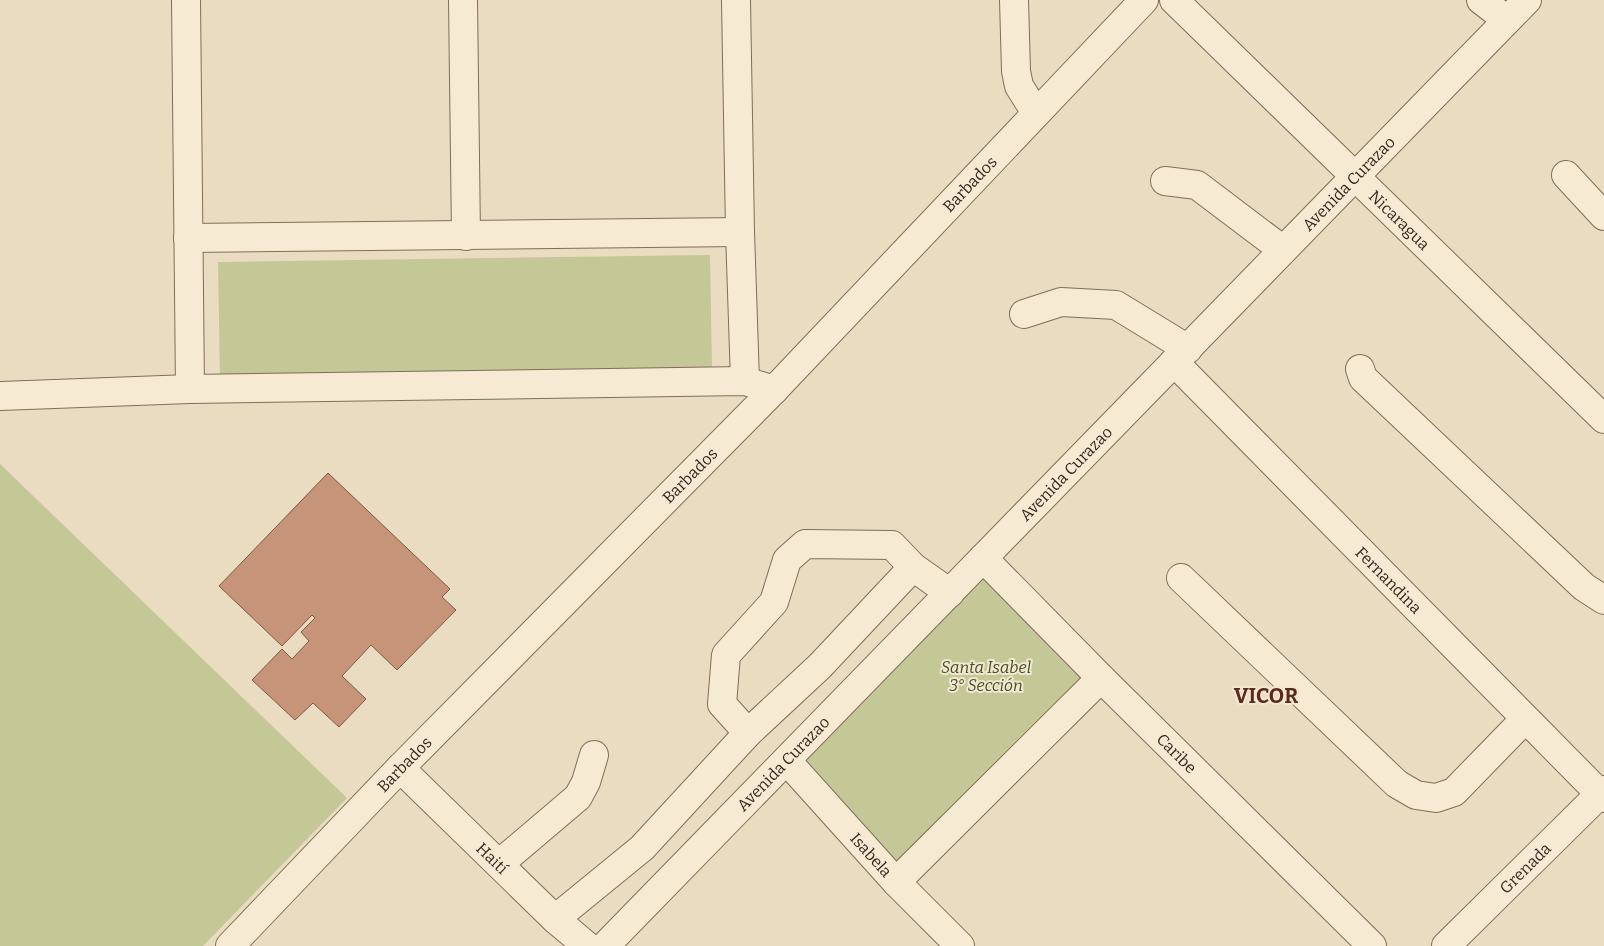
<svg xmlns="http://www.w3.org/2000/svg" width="1604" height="946" font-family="Bitter,serif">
<rect width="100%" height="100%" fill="#eadcc1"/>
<path fill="#c4c796" d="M710 255 712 368 220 376 218 262Z
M0 464 347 798 203 946H0Z
M986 570 1093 674 897 869 794 766Z"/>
<path fill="#c69579" stroke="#805741" d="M328 473 450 589 442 597 456 610 397 670 371 645 342 676 366 699 339 727 313 703 295 720 252 680 282 649 292 659 309 641 301 632 315 618 312 615 282 646 219 586Z"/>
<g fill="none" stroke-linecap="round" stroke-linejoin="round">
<defs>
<g id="minor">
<path d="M186 0 190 389"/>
<path d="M463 0 466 236"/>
<path d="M736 0 740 232 745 381"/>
<path d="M1014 0 1016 71 1019 86 1036 113"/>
<path id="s1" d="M1174 0 1604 419"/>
<path d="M1481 0 1507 20"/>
<path d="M1566 175 1604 216"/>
<path d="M1165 181 1197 185 1283 250"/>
<path d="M188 238 740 232"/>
<path d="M1024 314 1061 302 1116 305 1188 349"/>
<path id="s2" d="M1174 362 1604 798"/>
<path d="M1360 369 1363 378 1584 587 1604 600"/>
<path d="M0 396 190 389 745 381 774 390"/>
<path id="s3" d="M983 558 1101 678 1372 946"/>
<path d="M1181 578 1397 784 1416 795 1436 798 1454 792 1525 719"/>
<path d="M748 733 722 704 726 655 774 602 787 560 805 544 892 545 913 567 950 593"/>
<path id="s4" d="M787 761 896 882 960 946"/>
<path id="s5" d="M400 768 555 919 587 946"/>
<path d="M499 864 578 797 586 782 594 755"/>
<path d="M896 882 1101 678"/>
<path d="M555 919 642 848 748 733 820 666 913 567"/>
<path id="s6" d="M230 946 400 768 774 390 1144 0"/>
<path id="s7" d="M605 946 1527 0"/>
<path id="s8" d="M1446 946 1604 790"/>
</g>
</defs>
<use href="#minor" stroke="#826d5a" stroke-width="30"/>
<use href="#minor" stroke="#f6ead3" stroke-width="28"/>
</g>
<g text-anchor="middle" stroke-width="4" stroke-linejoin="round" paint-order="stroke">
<g font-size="16" fill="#33261d" stroke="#f2e7d0">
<text dy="6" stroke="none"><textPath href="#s6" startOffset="1062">Barbados</textPath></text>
<text dy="6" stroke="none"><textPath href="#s7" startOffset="1065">Avenida Curazao</textPath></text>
<text dy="6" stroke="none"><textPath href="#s1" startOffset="315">Nicaragua</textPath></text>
<text dy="6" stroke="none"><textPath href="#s7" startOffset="660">Avenida Curazao</textPath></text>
<text dy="6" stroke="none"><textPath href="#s6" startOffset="658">Barbados</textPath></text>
<text dy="6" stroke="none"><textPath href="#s2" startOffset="306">Fernandina</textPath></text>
<text dy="6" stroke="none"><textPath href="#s3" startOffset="275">Caribe</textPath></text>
<text dy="6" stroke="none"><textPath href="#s6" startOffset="252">Barbados</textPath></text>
<text dy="6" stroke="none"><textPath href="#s7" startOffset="255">Avenida Curazao</textPath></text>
<text dy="6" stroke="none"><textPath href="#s4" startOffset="126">Isabela</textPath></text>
<text dy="6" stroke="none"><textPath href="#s5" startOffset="129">Haití</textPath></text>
<text dy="6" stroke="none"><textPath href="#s8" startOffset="111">Grenada</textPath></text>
</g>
<g font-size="16" font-style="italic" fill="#464e25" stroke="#f2e7d0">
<text x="986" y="673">Santa Isabel<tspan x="986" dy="18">3° Sección</tspan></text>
</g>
<g font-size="21" font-weight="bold" fill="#5c291f" stroke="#f2e7d0">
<text x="1266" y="703">VICOR</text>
</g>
</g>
</svg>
